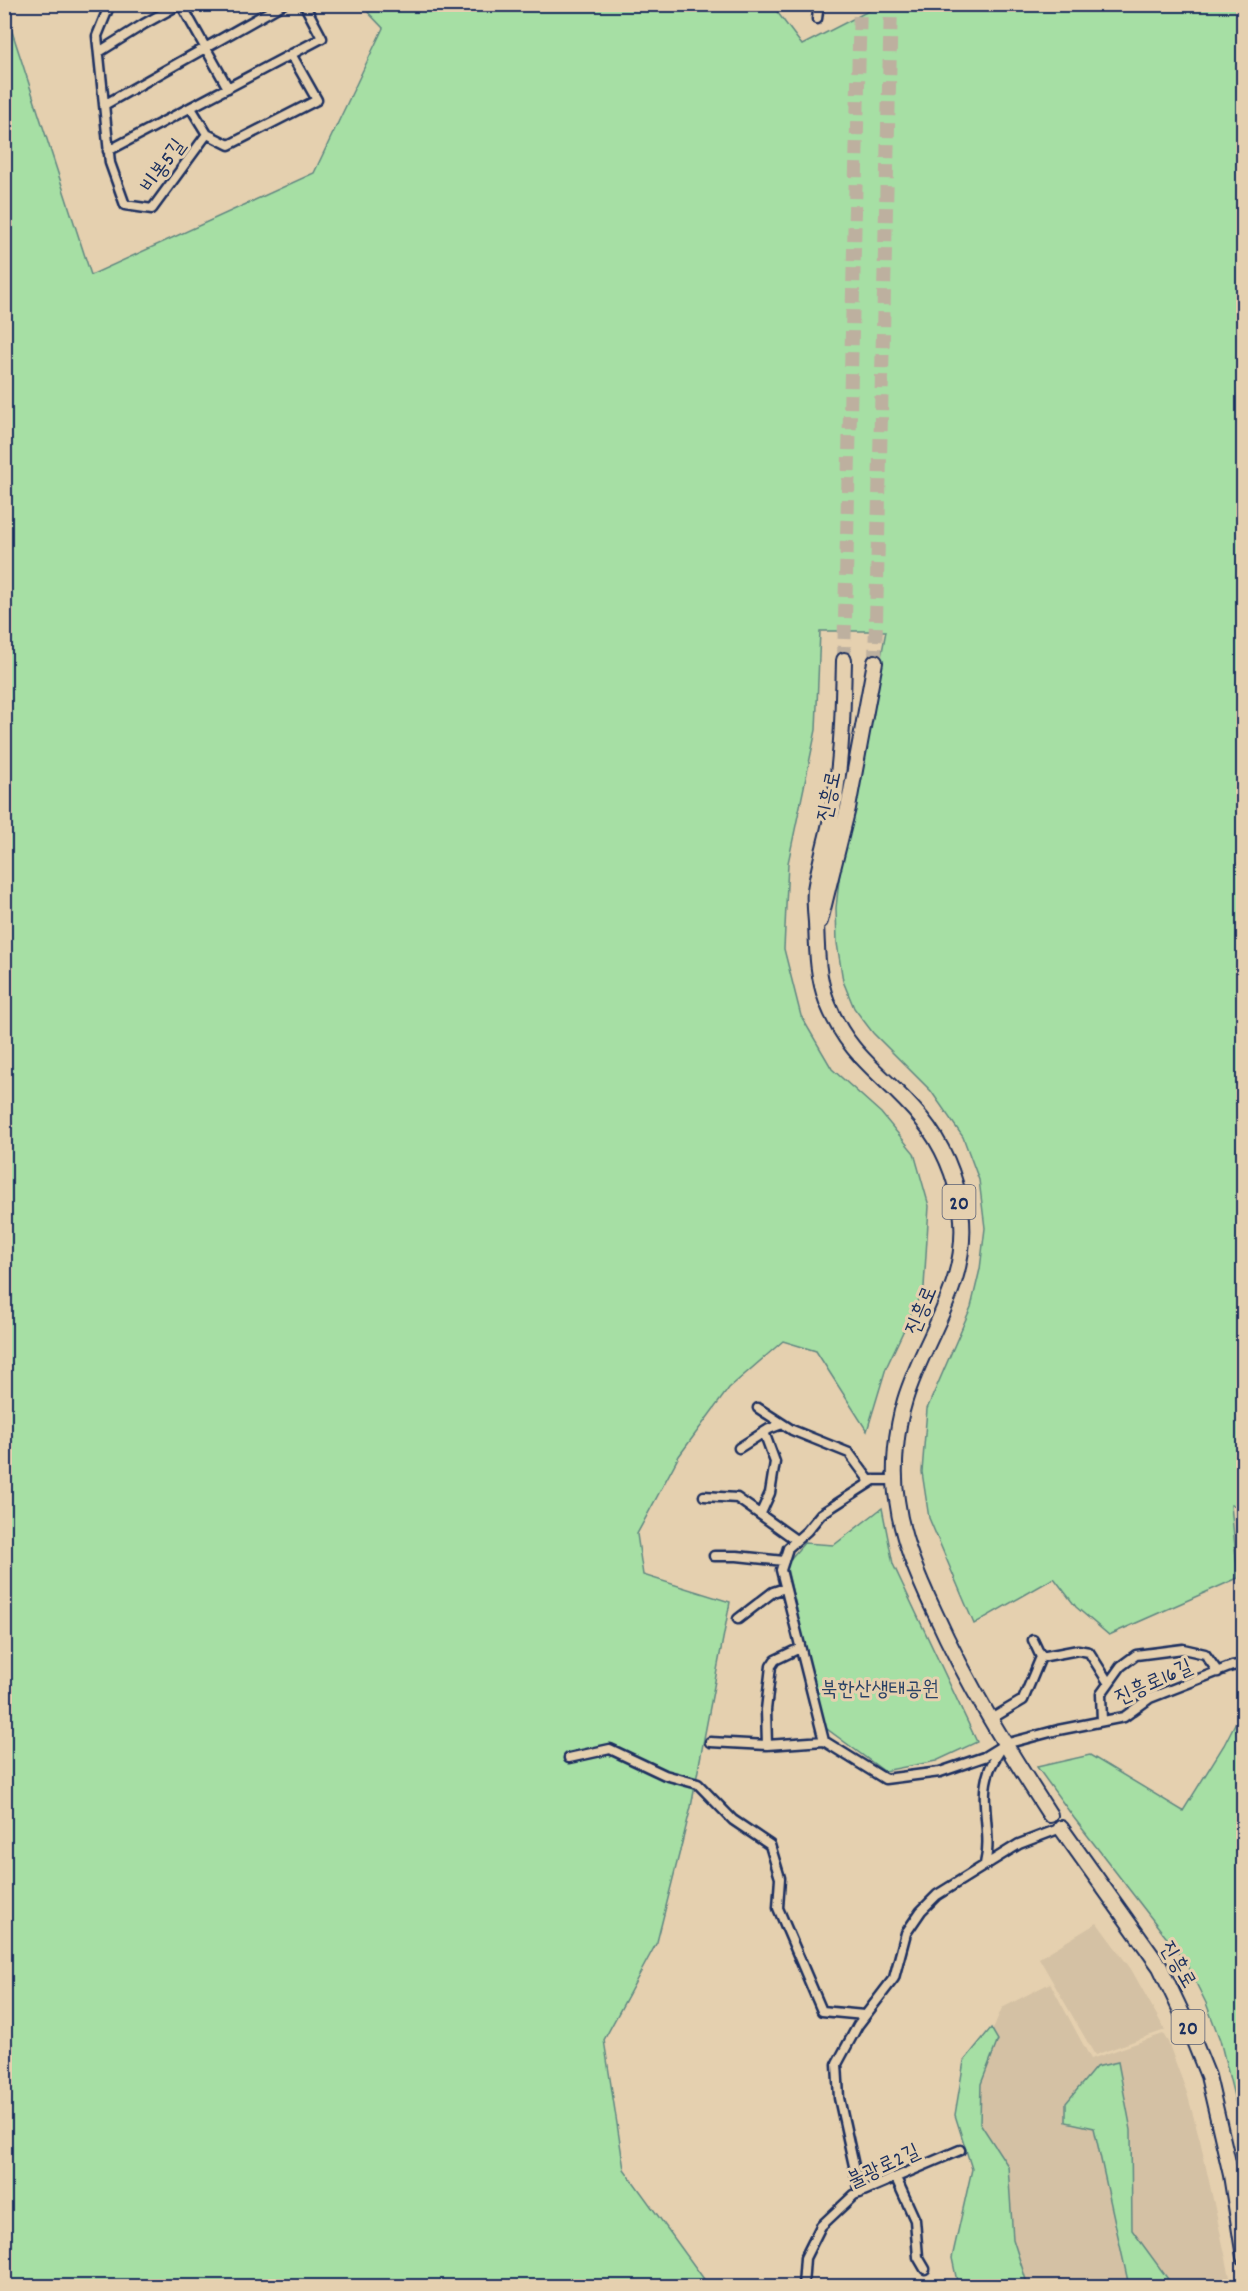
<svg xmlns="http://www.w3.org/2000/svg" width="1248" height="2291" font-family="Dekko,'Poor Story',sans-serif">
<rect width="100%" height="100%" fill="#e5d0af"/>
<filter id="ink" filterUnits="userSpaceOnUse"><feTurbulence type="fractalNoise" baseFrequency=".0167" numOctaves="2"/><feDisplacementMap in="SourceGraphic" scale="12" xChannelSelector="R" yChannelSelector="G"/><feConvolveMatrix kernelMatrix="1 2 1 2 8 2 1 2 1" color-interpolation-filters="sRGB"/></filter>
<g filter="url(#ink)">
<path fill="#d4c1a4" d="M1097 1923 1131 1969 1165 2030 1095 2055 1039 1958Z
M1050 1983 1091 2059 1163 2034 1168 2042 1187 2093 1200 2140 1232 2286H1023L974 2127 975 2070 1002 2008Z"/>
<path fill="#a6dfa4" stroke="#608781" stroke-width="1.5" d="M361 5H772L802 45 880 5H1243L1244 1506 1231 1505 1238 1578 1109 1635 1076 1607 1054 1578 974 1624 929 1518 922 1472 927 1409 971 1307 980 1269 985 1228 979 1180 963 1137 931 1091 873 1033 854 1008 843 981 837 943 836 908 840 871 886 631H820L816 730 788 863 784 949 801 1016 832 1069 881 1113 914 1153 929 1206 924 1287 886 1368 867 1431 816 1351 783 1341 729 1388 679 1456 637 1534 643 1575 730 1602 691 1807 657 1942 604 2040 624 2169 709 2286H5V14L6 13 91 275 314 173 383 28Z
M882 1508 893 1564 977 1742 936 1761 884 1771 823 1726 786 1564 804 1543 834 1545Z
M1243 1708 1244 1804 1241 1816 1244 1818 1243 2132 1220 2040 1206 2003 1186 1963 1074 1818 1037 1767 1090 1755 1183 1811 1224 1745Z
M991 2028 998 2040 981 2084 980 2123 1008 2166 1013 2239 1028 2286H958L952 2258 972 2169 955 2115 964 2061Z
M1118 2062 1131 2130 1132 2230 1173 2286H1129L1094 2128 1066 2122V2103L1096 2067Z"/>
<g fill="none" stroke-linecap="round" stroke-linejoin="round">
<path stroke="#bdb09f" stroke-width="14" stroke-dasharray="14 7" stroke-linecap="butt" d="M844 660 860 4
M875 662 891 4"/>
<defs>
<path id="minor" d="M110 4 97 36 110 163 125 205 152 209 207 134
M181 4 228 88
M817 19 819 4
M99 52 144 24 180 4
M104 105 283 4
M191 108 207 134 229 145 317 100 291 54
M108 151 322 38 304 4
M758 1408 792 1430 849 1453 869 1480H895
M739 1448 769 1429 782 1424
M704 1496 737 1498 796 1540
M761 1513 770 1493 775 1462 764 1432
M714 1556H737L784 1561
M738 1619 773 1592 785 1588
M1033 1640 1041 1657 1078 1650 1089 1652 1108 1682
M991 1719 1023 1700 1041 1657
M1102 1721 1101 1694 1121 1666 1136 1655 1183 1649 1205 1654 1218 1672
M824 1741 781 1570 788 1548 807 1531 821 1514 874 1480
M710 1742 767 1745 824 1741 885 1779 940 1772 984 1757 1005 1744 1058 1730 1124 1717 1150 1698 1232 1666 1244 1664
M767 1745 766 1710 771 1666 775 1660 800 1648
M569 1758 610 1749 665 1775 698 1784 733 1820 770 1845 780 1878 778 1908 822 2011 864 2015
M985 1864C993 1833 978 1801 989 1771 992 1762 998 1754 1003 1746
M896 2178 915 2220 918 2257 925 2269
M860 2193 839 2098 837 2064 858 2025 894 1978 906 1933 921 1911 937 1895 1019 1844 1061 1828
M803 2286 805 2258 821 2226 854 2195 960 2150"/>
<path id="primary" d="M844 660C843 706 842 752 835 798 830 829 820 859 815 890 814 900 815 911 816 922 817 949 817 976 827 1002 850 1060 885 1074 921 1118 943 1145 956 1177 961 1210 971 1284 925 1334 905 1400 896 1429 892 1471 897 1500 902 1540 918 1577 935 1613 967 1684 1008 1750 1050 1815
M820 921 848 808 875 662
M1061 1828 1160 1967 1187 2024 1208 2076 1231 2175 1244 2257"/>
</defs>
<use href="#minor" stroke="#1b2f5e" stroke-width="13"/>
<use href="#primary" stroke="#1b2f5e" stroke-width="18"/>
<use href="#minor" stroke="#e5d0af" stroke-width="8"/>
<use href="#primary" stroke="#e5d0af" stroke-width="14"/>
</g>
</g>
<g text-anchor="middle" stroke-width="6" stroke-linejoin="round" paint-order="stroke">
<g fill="#e5d0af" stroke="#585f76" stroke-width="1.5">
<rect x="942.5" y="1185" width="33" height="34" rx="4.5"/>
<rect x="1171.5" y="2010" width="33" height="34" rx="4.5"/>
</g>
<g font-size="20" font-weight="bold" fill="#1b2f5e">
<text x="959" y="1209">20</text>
<text x="1188" y="2034">20</text>
</g>
<g font-size="21" fill="#1b2f5e" stroke="#e5d0af">
<text transform="translate(162 165) rotate(-54)" y="7">비봉5길</text>
<text transform="translate(828 796) rotate(-78)" y="7">진흥로</text>
<text transform="translate(920 1310) rotate(-67)" y="7">진흥로</text>
<text transform="translate(1153 1681) rotate(-24)" y="7">진흥로16길</text>
<text transform="translate(1179 1964) rotate(60)" y="7">진흥로</text>
<text transform="translate(883 2165) rotate(-25)" y="7">불광로2길</text>
</g>
<g font-size="21" fill="#294165" stroke="#e5d0af">
<text x="880" y="1695">북한산생태공원</text>
</g>
</g>
<rect width="1248" height="2291" fill="none" stroke="#e5d0af" stroke-width="24"/>
<rect x="12" y="12" width="1224" height="2267" fill="none" stroke="#1b2f5e" stroke-width="2" filter="url(#ink)"/>
</svg>
